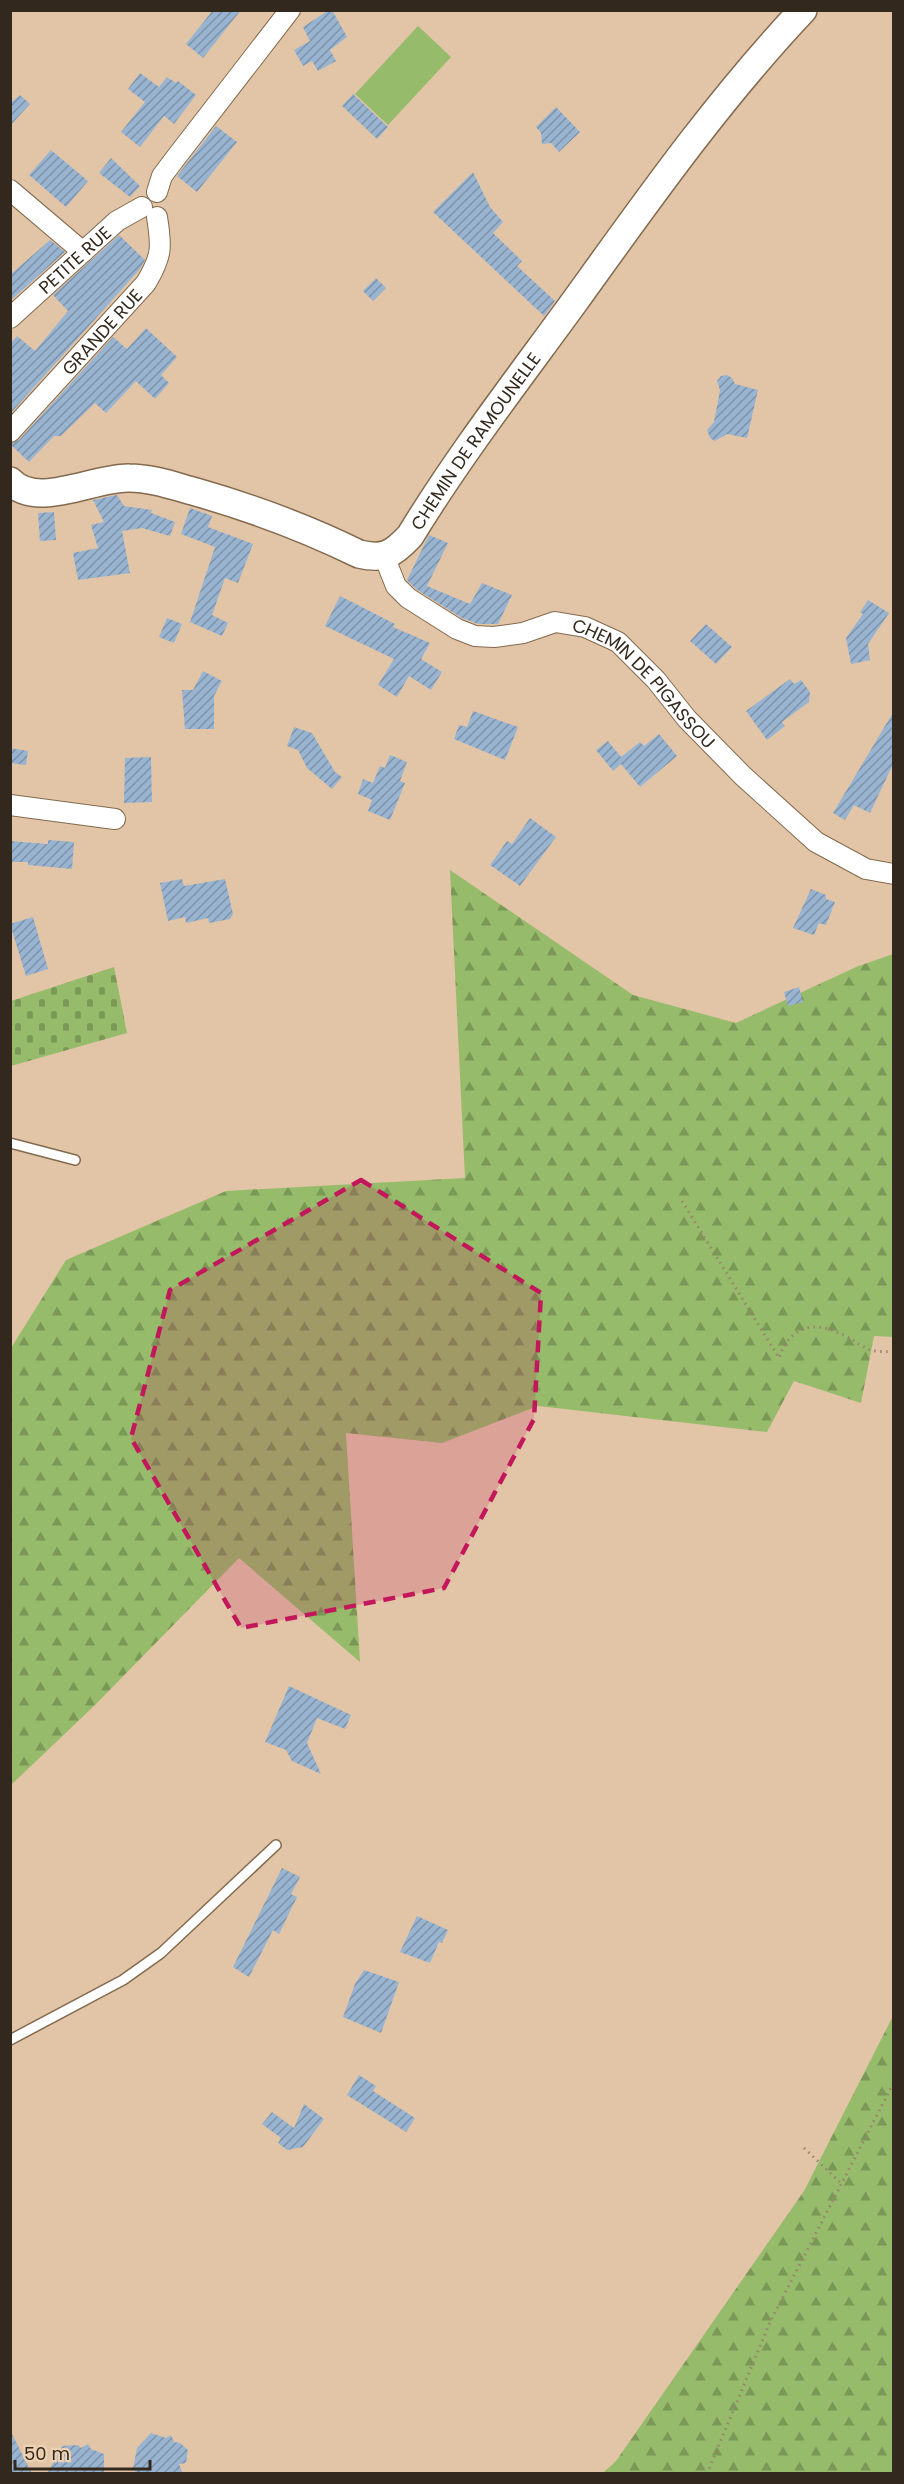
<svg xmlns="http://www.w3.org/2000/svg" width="904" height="2484" font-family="Poppins,sans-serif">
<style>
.green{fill:#96bb6a}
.forest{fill:url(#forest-firs)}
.cemetery{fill:url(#cemetery-stones)}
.building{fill:url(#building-hatch)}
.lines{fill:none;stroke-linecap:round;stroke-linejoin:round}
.lane-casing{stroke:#836a4e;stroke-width:12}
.street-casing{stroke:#836a4e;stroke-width:22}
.secondary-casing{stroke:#836a4e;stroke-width:30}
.path{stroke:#99846d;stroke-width:3;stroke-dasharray:1.5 4.5;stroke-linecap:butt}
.lane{stroke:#fff;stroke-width:9}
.street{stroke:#fff;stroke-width:20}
.secondary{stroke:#fff;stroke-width:27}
.marked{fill:#c2185b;fill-opacity:0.2;stroke:#c2185b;stroke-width:4.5;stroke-dasharray:12 8;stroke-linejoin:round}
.labels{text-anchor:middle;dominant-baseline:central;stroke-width:4.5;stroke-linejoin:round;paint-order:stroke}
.street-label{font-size:18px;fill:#33281d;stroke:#efd2b4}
</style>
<defs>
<pattern id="forest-firs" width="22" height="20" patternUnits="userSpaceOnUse" patternTransform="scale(1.5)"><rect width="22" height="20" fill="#96bb6a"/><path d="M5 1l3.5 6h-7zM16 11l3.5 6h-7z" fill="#7b9857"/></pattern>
<pattern id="cemetery-stones" width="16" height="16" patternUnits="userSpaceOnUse" patternTransform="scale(1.5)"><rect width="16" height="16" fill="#96bb6a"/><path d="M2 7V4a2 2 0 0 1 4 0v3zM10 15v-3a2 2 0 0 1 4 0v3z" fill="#7b9857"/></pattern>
<pattern id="building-hatch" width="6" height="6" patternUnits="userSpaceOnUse" patternTransform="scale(1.5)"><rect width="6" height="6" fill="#98b4d0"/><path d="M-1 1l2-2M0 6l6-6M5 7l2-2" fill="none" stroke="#7d92a8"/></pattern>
</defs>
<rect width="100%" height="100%" fill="#e2c5a7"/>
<path class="green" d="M418,26L451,57L388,125L355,94Z"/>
<path class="forest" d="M450,870L633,995L736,1023L856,967L893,954V1337L874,1336L861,1403L794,1381L767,1432L538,1406L442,1443L346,1433L360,1662L239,1558L94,1706L11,1785V1348L66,1260L226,1191L465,1178Z
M893,2016V2473H603L616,2461L804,2191Z"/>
<path class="cemetery" d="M114,967L127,1033L11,1066V1001Z"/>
<path class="building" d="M213,10H241L203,58L186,44Z
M329,10H332L347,37L330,50L336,61L318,71L312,61L303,66L294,50L310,41L303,27Z
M140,73L159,87L167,77L176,83L178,81L196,95L174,124L164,116L140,147L121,132L145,102L128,89Z
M353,94L388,127L377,139L342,106Z
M20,95L30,104L10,126V103Z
M556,107L580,132L559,152L551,143L542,144L541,133L536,127Z
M216,126L237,142L197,192L177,176Z
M51,150L88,181L66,207L29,175Z
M111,158L140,186L130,197L99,173Z
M473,172L490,207L503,222L493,233L522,261L517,266L555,301L544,316L433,212Z
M119,235L145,260L140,269L10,414V344L17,336L35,351L68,311L53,295Z
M50,240L65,252L10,301V275Z
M376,278L386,288L373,301L363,291Z
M146,328L177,357L161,375L169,383L155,399L136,381L106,413L95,403L61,436H54L29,462L10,444L19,440L113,337L127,349Z
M727,375L732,378L735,384L758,390L747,438L727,434L715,441L710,438L707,430L714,422L720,390L717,381L721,376Z
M117,495L124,506L152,510L151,513L175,522L170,536L142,528L122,531L130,573L78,580L73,553L98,548L91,525L104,522L93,500Z
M190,508L212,516L208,527L253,544L238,583L225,578L212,615L228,623L222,636L190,622L215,547L181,534Z
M54,512L56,540L40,541L38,513Z
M429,535L448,543L427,586L470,604L482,583L512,595L498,624H478L462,618L416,589L407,580Z
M340,596L395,624L393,627L430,643L421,659L442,672L431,690L409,676L397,697L378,685L394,659L325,626Z
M868,600L889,613L868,644L870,660L851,664L846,638L863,614L860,612Z
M167,618L182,624L174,643L159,637Z
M706,624L732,647L716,664L690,641Z
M203,671L222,681L214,696V729H185L182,690H193Z
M790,679L794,684L801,680L810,692L809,702L782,722L785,726L767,740L746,711Z
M473,711L518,727L505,760L454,739L459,725L467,727Z
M894,711V762L870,813L854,805L845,820L833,813Z
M294,727L312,733L335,772L342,777L332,789L307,768L298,750L287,746Z
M659,734L677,756L640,787L621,764L613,771L596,750L608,741L621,757L640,742L644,746Z
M10,748L28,751L26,765L10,763Z
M390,755L407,762L400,781L405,783L390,820L368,811L372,800L358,794L363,779L373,783L380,766L385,768Z
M151,757L152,802L124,803L125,758Z
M530,818L556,837L520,886L490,865L507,841L512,844Z
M48,840L74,842L72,869L28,865V862H10V841L48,844Z
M182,879L184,886L225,879L233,914L230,919L209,923L208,918L186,923L185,917L168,921L160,883Z
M811,889L826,895V899L835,902L826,925L819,923L814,935L793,928Z
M33,917L48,969L26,976L10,924Z
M799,987L803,1002L788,1006L784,992Z
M289,1686L351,1715L345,1729L317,1718L307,1743L321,1774L292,1761L286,1750L265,1742Z
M282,1868L300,1877L291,1894L297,1897L279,1934L273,1930L249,1977L233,1967Z
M417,1916L448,1930L442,1943L439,1942L430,1963L400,1952Z
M364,1970L399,1982L381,2033L343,2017L355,1984Z
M359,2075L376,2086L373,2091L415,2118L406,2132L347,2095Z
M304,2104L324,2119L303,2147L287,2150L278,2143L281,2138L262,2124L272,2112L294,2128Z
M10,2430L32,2474H10Z
M151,2433L166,2438L171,2435L174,2442L180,2443L188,2450L186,2463L179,2464L183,2474H138L133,2469L137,2448Z
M88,2444L91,2449L104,2454V2474H47L62,2446L78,2445L81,2448Z"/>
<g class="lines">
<defs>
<path id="lane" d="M10,1143L75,1160
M10,2040L123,1980L161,1953L276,1845"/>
<g id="street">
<path d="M10,190L83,252"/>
<path d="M157,192L162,176L174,160L290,10"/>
<path id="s1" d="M10,318L117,221L142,207"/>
<path id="s2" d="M10,432L146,283C162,256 162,248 157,217"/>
<path id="s3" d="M384,556L396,586L408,598L457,629L475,636L494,637L523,633L555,622L585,627L618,642L656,680L687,719L743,776L816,842L866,869L894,874"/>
<path d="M10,805L115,819"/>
</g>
<g id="secondary">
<path id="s4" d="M10,481C37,510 94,477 129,478C152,478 174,486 196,492C252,508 306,528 359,554C384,560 393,554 410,536C460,454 519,378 575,301C647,201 718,100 803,10"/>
</g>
</defs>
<use href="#lane" class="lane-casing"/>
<use href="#street" class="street-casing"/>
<use href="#secondary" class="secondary-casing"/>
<path class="path" d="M682,1201L779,1358C788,1330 810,1320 837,1332C849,1337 859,1345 870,1350C878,1352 886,1352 894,1351
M804,2148L841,2183
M707,2474L770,2322L894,2082"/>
<use href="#lane" class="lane"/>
<use href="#street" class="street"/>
<use href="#secondary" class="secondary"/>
</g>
<path class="marked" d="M361,1180L541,1293L534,1419L444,1588L241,1628L131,1438L170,1290Z"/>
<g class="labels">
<g class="street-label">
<text stroke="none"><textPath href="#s1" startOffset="87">PETITE RUE</textPath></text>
<text stroke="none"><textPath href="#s2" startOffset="136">GRANDE RUE</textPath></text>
<text stroke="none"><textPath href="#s4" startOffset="540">CHEMIN DE RAMOUNELLE</textPath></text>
<text stroke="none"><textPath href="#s3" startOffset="321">CHEMIN DE PIGASSOU</textPath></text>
</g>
</g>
<rect width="904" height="2484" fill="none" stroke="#33281d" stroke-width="24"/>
<path d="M15 2460v9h135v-9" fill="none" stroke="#33281d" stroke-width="3"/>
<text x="24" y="2460" font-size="18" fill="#33281d" stroke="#efd2b4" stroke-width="4.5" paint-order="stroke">50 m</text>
</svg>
